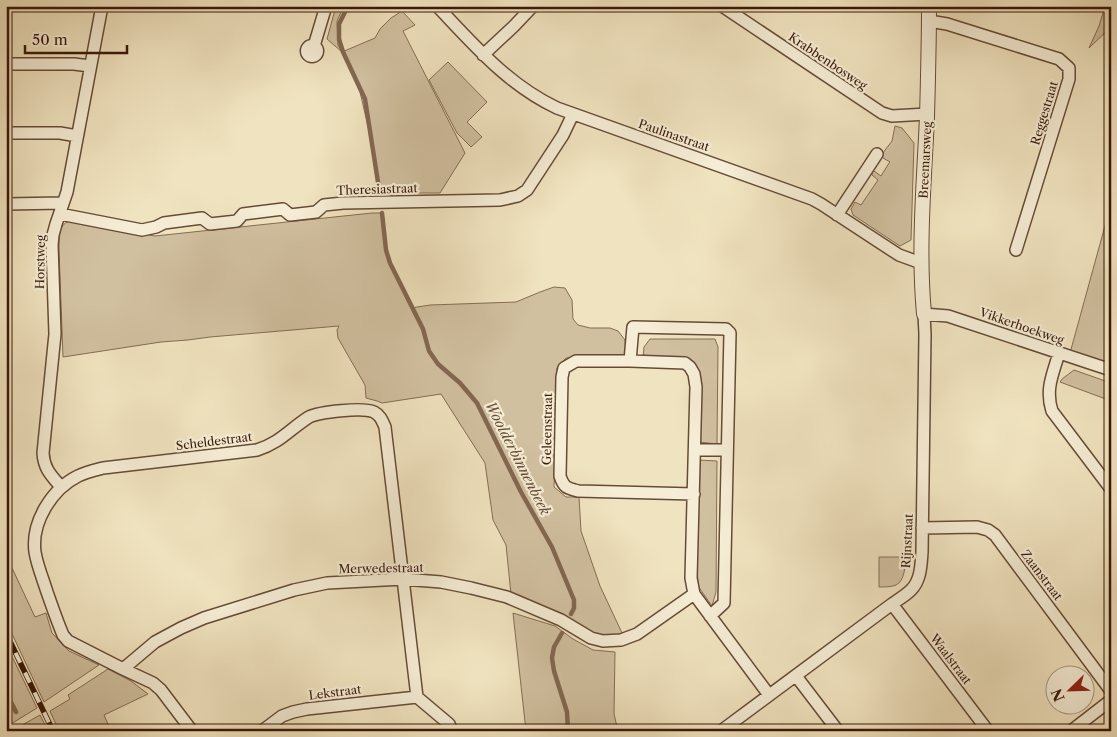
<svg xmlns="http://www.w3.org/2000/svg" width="1117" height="737" font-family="'Libre Caslon Text',serif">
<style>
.green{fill:#d1c0a0;stroke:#856c54}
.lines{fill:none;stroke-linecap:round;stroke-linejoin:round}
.stream{stroke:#826851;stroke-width:4.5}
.minor-casing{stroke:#674b36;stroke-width:14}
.tertiary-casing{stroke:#674b36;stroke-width:16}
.minor{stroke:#f5edd5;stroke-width:11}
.tertiary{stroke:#f5edd5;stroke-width:14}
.rail-casing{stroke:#391808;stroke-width:5.5}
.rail{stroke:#f5edd5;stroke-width:4;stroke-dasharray:11;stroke-linecap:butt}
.labels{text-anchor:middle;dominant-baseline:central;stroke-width:4.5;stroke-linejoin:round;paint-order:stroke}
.street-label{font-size:12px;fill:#391808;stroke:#f5edd5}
.water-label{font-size:14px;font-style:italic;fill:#694e38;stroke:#f5edd5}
</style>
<rect width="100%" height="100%" fill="#f0e3bf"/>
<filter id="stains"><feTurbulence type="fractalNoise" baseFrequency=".004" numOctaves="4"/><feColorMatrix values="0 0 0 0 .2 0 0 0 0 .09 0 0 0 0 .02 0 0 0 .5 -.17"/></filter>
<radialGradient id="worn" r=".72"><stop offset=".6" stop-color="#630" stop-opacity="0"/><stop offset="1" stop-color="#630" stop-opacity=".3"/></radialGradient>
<path class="green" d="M336,6H344L337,21L338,45L342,52L375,38L380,29L391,18L402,11L415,25L403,31L465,153L440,193H380L370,135L360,92L342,52L327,39Z
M1105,6H1111V27L1089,48L1099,26Z
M448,62L487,102L467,122L482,137L471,147L457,133L429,80Z
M895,126L902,128L914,143L911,240L900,246L853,215L851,209L855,202L861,205L878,180L872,175V172L874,171L881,176L889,163L890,162L883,158L882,154L892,141Z
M1111,204V366L1070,353Z
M372,213H381L386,253L411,308L430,305L516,302L540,292L554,287L565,288L572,300L573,319L578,325L590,328H610L618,331L625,340L626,358H566L557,368L554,487L566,497H579L581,531L600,586L622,633L613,636L592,634L561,613L531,602L511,594L506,545L493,520L485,463L441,394L382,403L377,401L366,398L365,385L338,338L337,330L339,326L210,337L188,340L161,342L63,357L59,249C59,238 58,223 71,221L155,236Z
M650,339H715L718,347L717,444L699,442L696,367L643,358L644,347Z
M1074,370L1111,383V401L1060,382L1062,379Z
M699,460L717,461L716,592L712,606L698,586L697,561Z
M6,555L35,617L46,613L52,633L69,651L99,665L44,702L6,621Z
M879,557H906C905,565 905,581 896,585C892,587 884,587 879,587Z
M513,613L555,626L573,639L593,650L615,652L614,714L618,731H526Z
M6,644L37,708L6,727Z
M108,669L131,681L148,694L104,715L111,731H59L50,711L70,699L68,695Z
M40,715L48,731H18L24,724Z"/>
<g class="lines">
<path class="stream" d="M348,6L339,24V39L343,52L365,99L380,195
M382,213L386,250L390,263L423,329L429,351L438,364L460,383L477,403L521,492L552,547L574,600V608L571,614
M562,633L554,647L552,658L554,671L567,712L568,731
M6,692L16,712"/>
<defs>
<path id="minor" d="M437,6C474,45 508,85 557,108L812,199L821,204L899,255L921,263
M722,6L882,113L892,116L927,114
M929,21L947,24L1059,59L1069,68V79L1016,250
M306.5 51a5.5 5.5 0 1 1 11 0a5.5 5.5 0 1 1-11 0Z
M314,46L326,6
M483,55L514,26L533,6
M6,64H74L90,66
M6,133H60L77,136
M6,204L63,203
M60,214L142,230L156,227L164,223L202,218L210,224L237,221L243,214L283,209L290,215L316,212L324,205L343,203L500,200L518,196L527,190L563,135L573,114
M837,215L877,154
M1059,353C1053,374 1045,389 1052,411L1111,489
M630,361L633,327L726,329L730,333L724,603L710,616
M695,450H727
M61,487C51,475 44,469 43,453L55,334L52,245L53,235L56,224L67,192L102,6
M694,494L578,491C567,488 564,488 560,476L562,377L564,368L576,361H630L685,363L690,367L694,374L696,387L691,578L694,594L769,695
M922,528L977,527L988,530L995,535L1111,691
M892,604L988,731
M123,669L155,642L181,628L204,618L294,590L327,583L403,579L441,582L471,588L507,597L561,620L591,638L603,641L621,640L637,634L694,594
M796,676L838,731
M192,731L161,690L153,683L123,669L68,641L63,635C57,621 52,606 47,592C43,579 37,565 35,552C31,522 52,489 78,476C86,472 95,470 103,468L257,450C280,443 290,429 309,417C319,412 363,407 374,412C380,415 382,420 385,427L417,697L449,724L452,731
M262,731L282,716L293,712L307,709L417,697
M721,731L892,604C898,600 906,595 911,590C921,580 921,565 922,552L925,334L924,314L948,316L1111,370
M1071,731L1111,700"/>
<path id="tertiary" d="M924,314C918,248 924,183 927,117C928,80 929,43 929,6"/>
</defs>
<use href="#minor" class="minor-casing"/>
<use href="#tertiary" class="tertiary-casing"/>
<use href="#minor" class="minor"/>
<use href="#tertiary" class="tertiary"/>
<defs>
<path id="rail" d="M6,633L53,731"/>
</defs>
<use href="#rail" class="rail-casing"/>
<use href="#rail" class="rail"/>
</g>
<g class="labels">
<g class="street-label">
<text transform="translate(828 61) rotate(34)">Krabbenbosweg</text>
<text transform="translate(1044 113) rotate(-73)">Reggestraat</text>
<text transform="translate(674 135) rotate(19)">Paulinastraat</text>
<text transform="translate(925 160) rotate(-87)">Breemarsweg</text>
<text transform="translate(377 189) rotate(-2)">Theresiastraat</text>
<text transform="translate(40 262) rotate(-89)">Horstweg</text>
<text transform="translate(1022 326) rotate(19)">Vikkerhoekweg</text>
<text transform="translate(547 429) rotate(-89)">Geleenstraat</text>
<text transform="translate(214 441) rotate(-7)">Scheldestraat</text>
<text transform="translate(907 541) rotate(-87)">Rijnstraat</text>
<text transform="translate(381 568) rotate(-1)">Merwedestraat</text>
<text transform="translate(1042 575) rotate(53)">Zaanstraat</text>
<text transform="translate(951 659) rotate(53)">Waalstraat</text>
<text transform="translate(335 692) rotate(-7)">Lekstraat</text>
</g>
<g class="water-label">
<text transform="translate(518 458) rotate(63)">Woolderbinnenbeek</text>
</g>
</g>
<rect width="1117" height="737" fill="none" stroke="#f0e3bf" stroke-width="25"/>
<rect x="8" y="8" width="1102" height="722" fill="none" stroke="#391808" stroke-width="2.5"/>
<rect x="12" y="12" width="1092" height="712" fill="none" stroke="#391808"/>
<g transform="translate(1070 690) rotate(247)"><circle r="24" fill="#f5edd5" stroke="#aa9883"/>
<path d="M0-4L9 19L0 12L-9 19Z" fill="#8f2418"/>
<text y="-8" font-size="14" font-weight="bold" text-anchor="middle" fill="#391808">N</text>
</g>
<path d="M25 45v8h102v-8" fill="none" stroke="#391808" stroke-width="2.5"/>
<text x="32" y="45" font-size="15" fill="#391808" stroke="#f5edd5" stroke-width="4" paint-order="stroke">50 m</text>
<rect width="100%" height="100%" filter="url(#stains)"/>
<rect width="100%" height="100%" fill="url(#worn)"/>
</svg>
